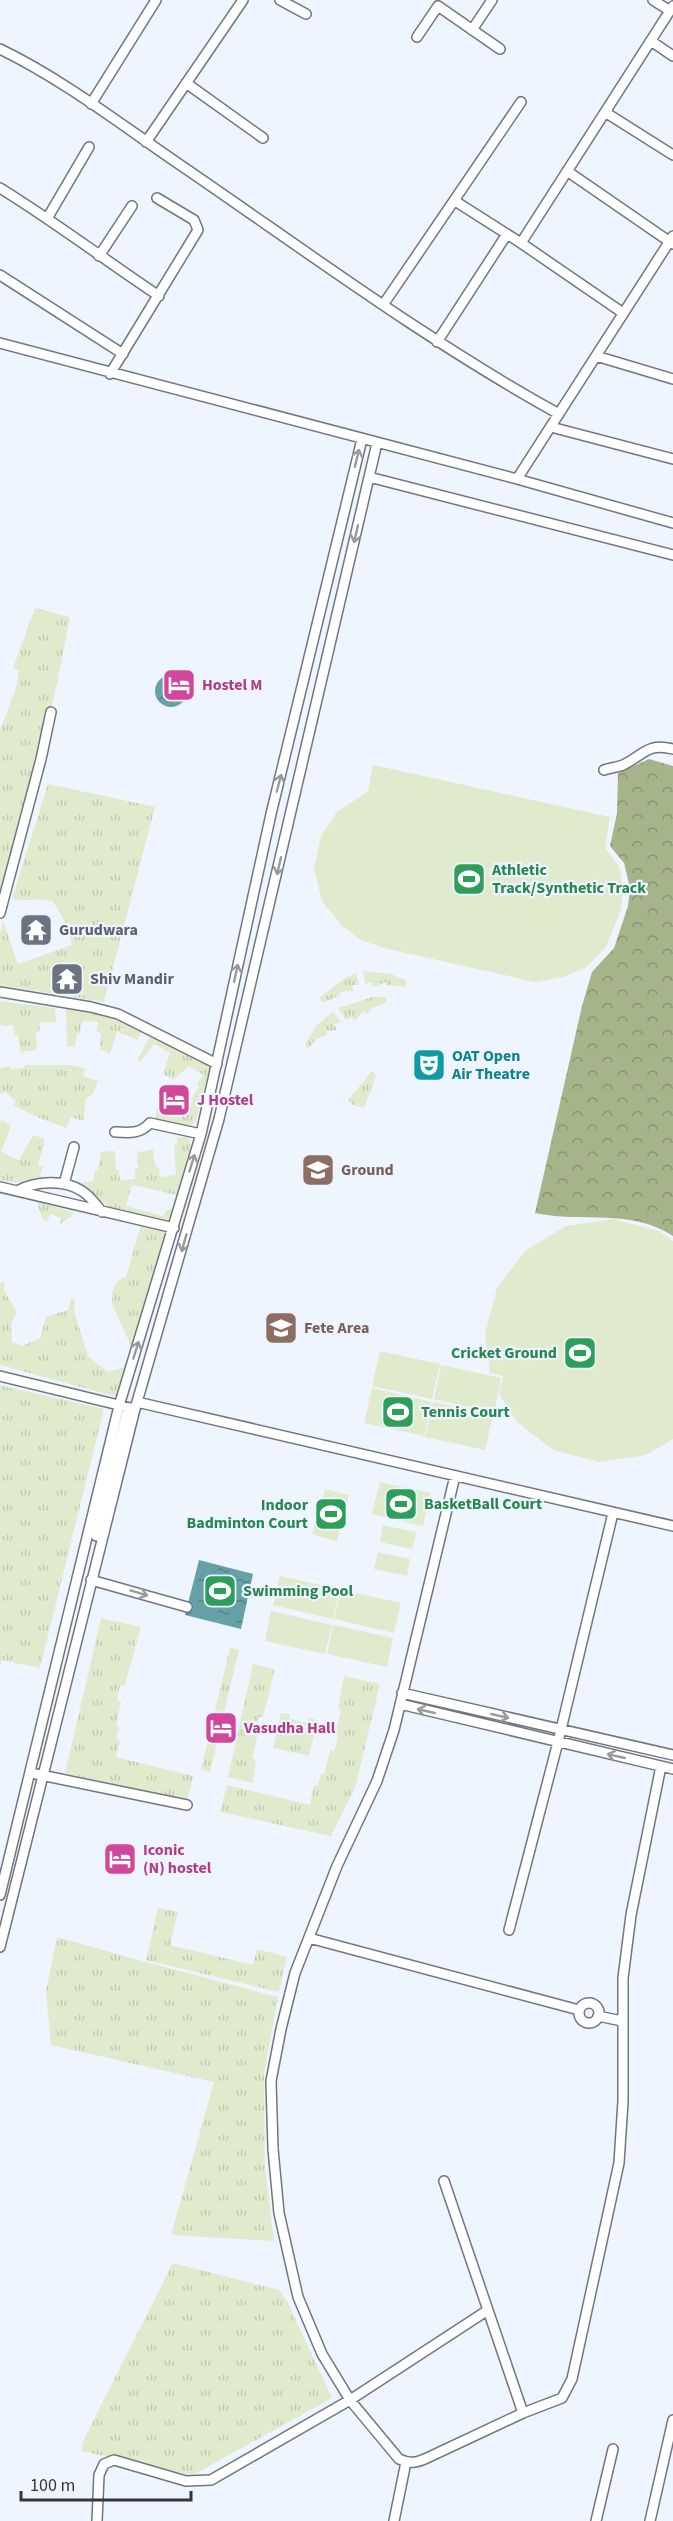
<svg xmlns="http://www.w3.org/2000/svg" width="673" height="2521" font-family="'Source Sans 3',sans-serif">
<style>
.grass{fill:url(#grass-tufts)}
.forest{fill:url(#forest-crowns)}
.pitch{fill:#e0ebce}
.water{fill:url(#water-ripples)}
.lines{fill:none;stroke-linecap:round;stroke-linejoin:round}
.street-casing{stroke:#71767f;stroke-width:12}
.street{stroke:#fff;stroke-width:9}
.oneway{stroke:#999a9c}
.labels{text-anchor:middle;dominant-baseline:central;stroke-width:4.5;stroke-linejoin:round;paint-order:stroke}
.hotel-label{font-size:16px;font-weight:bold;fill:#b23c85;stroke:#eef5ff;text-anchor:start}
.leisure-label{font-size:16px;font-weight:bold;fill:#27864d;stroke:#eef5ff;text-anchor:start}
.worship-label{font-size:16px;font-weight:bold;fill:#5b616d;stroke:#eef5ff;text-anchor:start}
.culture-label{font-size:16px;font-weight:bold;fill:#0d838f;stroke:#eef5ff;text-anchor:start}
.education-label{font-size:16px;font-weight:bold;fill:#785e54;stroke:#eef5ff;text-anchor:start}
</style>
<defs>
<pattern id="grass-tufts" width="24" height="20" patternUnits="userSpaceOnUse" patternTransform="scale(1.5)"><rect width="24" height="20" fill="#e0ebce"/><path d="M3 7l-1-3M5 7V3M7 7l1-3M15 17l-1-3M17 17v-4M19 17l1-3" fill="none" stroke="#c1cab2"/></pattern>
<pattern id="forest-crowns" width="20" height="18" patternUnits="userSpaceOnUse" patternTransform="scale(1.5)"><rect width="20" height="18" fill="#a6b589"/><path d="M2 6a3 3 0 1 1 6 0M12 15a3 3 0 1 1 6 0" fill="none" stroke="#889471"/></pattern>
<pattern id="water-ripples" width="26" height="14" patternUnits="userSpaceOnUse" patternTransform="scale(1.5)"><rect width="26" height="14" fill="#65a1a6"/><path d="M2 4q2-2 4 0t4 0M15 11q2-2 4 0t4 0" fill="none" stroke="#548488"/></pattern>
</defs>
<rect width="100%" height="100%" fill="#eef5ff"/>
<path class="grass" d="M35,608L70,617L51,712L0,895V730L16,688L19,671L13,668Z
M48,784L155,807L104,1002L0,985V935L3,921L18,964L72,945L65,922L53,901C38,898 27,901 12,899Z
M363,971L391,974L407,981L405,987L387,985L386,982L373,987L372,982L365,984Z
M356,973L359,985H352L354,991L340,992V995L323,1003L319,998L345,978Z
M373,997H386L387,1002L372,1008L367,1014L363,1011L355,1021L351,1017L346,1020L338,1008Z
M0,1001L55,1008L56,1022H39L40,1032L36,1033L37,1050L20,1052L18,1035H15L13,1025L0,1026Z
M74,1005L102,1010L142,1030L137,1041L134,1038L117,1032L110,1054L100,1049L101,1034L96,1031L98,1022L84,1021L81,1024L80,1033H77L75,1047L67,1046L66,1008Z
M333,1012L341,1022L334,1024L337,1030L326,1031L327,1035L316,1039L308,1049L305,1045L317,1025Z
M151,1035L210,1066L196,1122L190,1126L156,1119V1108L173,1117H181L192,1101L191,1099L199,1087L197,1085L203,1075L189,1066L173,1080L163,1074L170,1053L154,1044L140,1062L137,1060Z
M25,1065H70L85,1068L83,1076L98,1081L93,1094L86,1099L83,1121L71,1117L66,1128L40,1118L13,1105L16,1101L5,1092L0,1095V1068L10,1066L11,1069L24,1068Z
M372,1071L376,1075L364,1108L353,1105L348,1100Z
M2,1120L11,1126L1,1152L19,1160L33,1135L45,1139L38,1165L43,1167L39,1177L16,1183L0,1180V1123Z
M177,1137L189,1138L191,1145L177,1195L132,1185L126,1206L163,1216L166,1211L172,1208L174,1210L170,1219L166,1221L110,1207L77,1184L93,1181L95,1170H98L101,1152L115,1151L116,1170H119L120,1180L135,1179V1169H138L137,1152L153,1150L156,1167H159L160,1177L176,1175L174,1145H177Z
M37,1202L73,1212L72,1216L60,1224L61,1218L51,1214L47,1221L42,1218Z
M141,1225L167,1232L132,1348L112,1304C112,1292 113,1280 126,1277Z
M5,1282L4,1291L17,1312L11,1324L12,1342L22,1346L40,1338L46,1317L68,1310L71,1298L75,1300L74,1311L88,1356L108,1372L125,1367L117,1397L0,1365V1283Z
M0,1385L104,1409L40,1668L2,1660L0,1668Z
M101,1618L141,1627L125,1685H120L117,1700L121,1702L116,1725L119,1727L116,1739L120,1740L116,1757L193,1776L187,1802L65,1773Z
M230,1648L239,1650L210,1772L201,1770Z
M253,1664L275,1669L263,1717H259L255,1732L258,1733L252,1758L256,1760L253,1783L228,1777Z
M344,1676L380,1684L355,1788L331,1836L220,1812L227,1785L310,1805L314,1785L318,1786L321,1774H324L330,1750L335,1751L338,1736L335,1735L341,1709L338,1708Z
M281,1713L290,1714L289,1719L307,1723L309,1718L317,1720L309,1756L273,1748Z
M158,1908L178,1912L170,1945L253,1965L257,1949L287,1957L279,1992L146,1960Z
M57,1937L142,1961L278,1997L264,2074L265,2166L274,2241L171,2235L214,2082L51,2045L46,1991Z
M173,2263L279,2290L287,2301L332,2398L193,2475L81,2451L84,2439Z"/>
<path class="forest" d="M649,759L673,766V1236C631,1208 581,1223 535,1213L582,1006L592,972L614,948L628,906L630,888L624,863L610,846L617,813L618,773Z"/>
<path class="pitch" d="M373,765L610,817L605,847L620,868L623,888L621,910L606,947L585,968L563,977L535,982L384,948L361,940L342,926L322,901L314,869L321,836L336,813L368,791Z
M613,1219L659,1231L673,1241V1439L646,1455L599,1462L553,1450L516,1421L499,1394L503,1376L490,1373L485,1334L497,1288L526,1250L566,1226Z
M380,1351L440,1364L432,1399L372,1386Z
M441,1365L501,1378L494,1413L434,1399Z
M372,1388L432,1402L424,1436L364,1423Z
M433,1402L493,1415L485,1450L425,1437Z
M380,1482L431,1493L423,1526L372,1514Z
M325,1489L349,1495L337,1542L312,1534Z
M383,1525L416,1532L412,1549L380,1542Z
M378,1552L410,1559L407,1576L374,1569Z
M280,1576L340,1589L333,1619L273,1605Z
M341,1590L401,1603L394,1633L334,1619Z
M271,1611L332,1625L325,1654L265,1641Z
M333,1625L393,1638L387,1667L327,1654Z"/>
<path class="water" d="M155 691a16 16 0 1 1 32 0a16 16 0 1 1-32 0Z
M199,1560L253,1574L241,1629L185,1615Z"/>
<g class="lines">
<defs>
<path id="street" d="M280,0L306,14
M653,0L670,11
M673,6L607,109L608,114L673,155
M472,30L492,0
M417,37L438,6L500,49
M651,41L673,56
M0,49C62,79 119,123 176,162C302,248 425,340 559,414
M186,83L263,138
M91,104L156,0
M146,142L243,0
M567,171L673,244
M0,188C55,222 105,260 159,296
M455,201L521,243L623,313
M48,217L89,147
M521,243L607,109
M99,256L132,206
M0,275L123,354
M383,305L521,102
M437,342L507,234
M0,343L517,479L673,523
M596,356L673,379
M110,374L198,230L194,220L157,198
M551,427L673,459
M369,477L673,555
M517,479L673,236
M604,770C610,768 618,767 623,765C645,754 647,743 673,749
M0,913L41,759L51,712
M0,992L91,1007L118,1014L217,1064
M115,1132C130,1133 140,1134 150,1123L201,1134
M64,1184L74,1147
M0,1187L174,1228
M17,1191C35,1181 64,1179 82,1191C90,1196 96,1204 102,1212
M0,1376L135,1409L137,1402L673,1526
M137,1402L219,1119L377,443
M455,1476L394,1730L377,1781L337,1866L295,1973L281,2029L271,2081L273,2149L279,2213L298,2297L322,2354L350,2400L399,2459C410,2464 416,2463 427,2458L523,2413L562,2398L572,2379L619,2163L623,2101V1978L631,1915L661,1766
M96,1536L128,1408
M91,1580L187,1607
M402,1693L673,1755
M400,1704L673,1769
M36,1774L187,1805
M0,1895L119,1406L201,1134L271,814L362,439
M509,1930L558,1742L613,1513
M309,1938L579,2010
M0,1947L135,1409
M579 2013a10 10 0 1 1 20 0a10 10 0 1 1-20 0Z
M598,2016L622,2021
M444,2181L523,2413
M97,2521L99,2475L104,2464L114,2460L186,2481L211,2480L350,2400L488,2310
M394,2521L406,2462
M596,2521L613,2449
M650,2521L673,2420"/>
</defs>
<use href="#street" class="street-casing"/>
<use href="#street" class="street"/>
</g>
<defs><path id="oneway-shaft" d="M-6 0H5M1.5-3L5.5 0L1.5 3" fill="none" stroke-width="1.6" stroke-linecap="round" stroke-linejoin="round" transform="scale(1.5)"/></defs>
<g class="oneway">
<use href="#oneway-shaft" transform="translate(357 458) rotate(-76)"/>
<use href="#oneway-shaft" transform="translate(356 534) rotate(103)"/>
<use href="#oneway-shaft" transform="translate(279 783) rotate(-75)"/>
<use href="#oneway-shaft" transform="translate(279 866) rotate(103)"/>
<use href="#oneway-shaft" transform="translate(236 973) rotate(-78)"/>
<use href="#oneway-shaft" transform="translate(192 1163) rotate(-73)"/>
<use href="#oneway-shaft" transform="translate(184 1243) rotate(106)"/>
<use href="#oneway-shaft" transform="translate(136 1350) rotate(-73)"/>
<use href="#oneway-shaft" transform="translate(139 1593) rotate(17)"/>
<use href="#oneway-shaft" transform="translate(426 1711) rotate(-167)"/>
<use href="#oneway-shaft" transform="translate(500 1716) rotate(13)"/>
<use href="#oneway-shaft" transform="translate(616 1756) rotate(-167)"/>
</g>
<defs>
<symbol id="hotel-square" viewBox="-11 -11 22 22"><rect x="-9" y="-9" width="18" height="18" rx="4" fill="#d1479c" stroke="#eef5ff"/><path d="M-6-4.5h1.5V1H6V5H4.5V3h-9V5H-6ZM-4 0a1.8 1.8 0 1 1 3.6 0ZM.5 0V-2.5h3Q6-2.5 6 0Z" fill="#fff"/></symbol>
<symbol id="stadium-square" viewBox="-11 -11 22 22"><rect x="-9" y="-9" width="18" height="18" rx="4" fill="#2e9e5b" stroke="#eef5ff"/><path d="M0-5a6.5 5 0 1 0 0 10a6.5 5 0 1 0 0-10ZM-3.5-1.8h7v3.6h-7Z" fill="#fff"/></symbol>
<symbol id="temple-square" viewBox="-11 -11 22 22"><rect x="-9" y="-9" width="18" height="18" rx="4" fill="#6b7280" stroke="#eef5ff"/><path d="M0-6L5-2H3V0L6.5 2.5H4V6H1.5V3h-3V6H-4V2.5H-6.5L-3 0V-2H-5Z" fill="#fff"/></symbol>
<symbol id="theatre-square" viewBox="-11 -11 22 22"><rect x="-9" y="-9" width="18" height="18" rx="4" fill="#0f9aa8" stroke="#eef5ff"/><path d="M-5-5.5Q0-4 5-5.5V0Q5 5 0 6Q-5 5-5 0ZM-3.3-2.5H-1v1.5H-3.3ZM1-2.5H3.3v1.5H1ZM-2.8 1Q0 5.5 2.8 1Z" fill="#fff"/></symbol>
<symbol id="university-square" viewBox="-11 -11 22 22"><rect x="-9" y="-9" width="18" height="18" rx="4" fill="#8d6e63" stroke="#eef5ff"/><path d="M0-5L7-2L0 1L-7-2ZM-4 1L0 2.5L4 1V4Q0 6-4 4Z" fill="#fff"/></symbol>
</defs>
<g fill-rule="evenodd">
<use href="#hotel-square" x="160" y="666" width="38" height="38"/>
<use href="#stadium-square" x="450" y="860" width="38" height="38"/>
<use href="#temple-square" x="17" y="911" width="38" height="38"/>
<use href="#temple-square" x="48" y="960" width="38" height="38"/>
<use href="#theatre-square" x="410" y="1046" width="38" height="38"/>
<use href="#hotel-square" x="155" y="1081" width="38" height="38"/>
<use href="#university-square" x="299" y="1151" width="38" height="38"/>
<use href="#university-square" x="262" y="1309" width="38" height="38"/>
<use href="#stadium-square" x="561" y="1334" width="38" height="38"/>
<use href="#stadium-square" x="379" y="1393" width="38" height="38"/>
<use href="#stadium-square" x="382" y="1485" width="38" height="38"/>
<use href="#stadium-square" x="312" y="1495" width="38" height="38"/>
<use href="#stadium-square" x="201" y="1572" width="38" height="38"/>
<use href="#hotel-square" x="202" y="1709" width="38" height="38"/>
<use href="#hotel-square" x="101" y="1840" width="38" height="38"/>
</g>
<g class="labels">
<g class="hotel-label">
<text x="202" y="685">Hostel M</text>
<text x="197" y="1100">J Hostel</text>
<text x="244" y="1728">Vasudha Hall</text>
<text x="143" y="1850">Iconic<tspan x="143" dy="18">(N) hostel</tspan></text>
</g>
<g class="leisure-label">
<text x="492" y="870">Athletic<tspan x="492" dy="18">Track/Synthetic Track</tspan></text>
<text x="557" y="1353" text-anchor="end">Cricket Ground</text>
<text x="421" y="1412">Tennis Court</text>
<text x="424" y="1504">BasketBall Court</text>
<text x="308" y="1505" text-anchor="end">Indoor<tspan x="308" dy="18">Badminton Court</tspan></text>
<text x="243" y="1591">Swimming Pool</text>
</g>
<g class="worship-label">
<text x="59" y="930">Gurudwara</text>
<text x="90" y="979">Shiv Mandir</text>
</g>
<g class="culture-label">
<text x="452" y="1056">OAT Open<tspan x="452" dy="18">Air Theatre</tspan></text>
</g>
<g class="education-label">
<text x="341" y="1170">Ground</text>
<text x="304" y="1328">Fete Area</text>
</g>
</g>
<path d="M21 2491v9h170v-9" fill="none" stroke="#33363a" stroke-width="3"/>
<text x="30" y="2491" font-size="18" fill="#33363a" stroke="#eef5ff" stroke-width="4.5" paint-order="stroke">100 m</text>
</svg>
